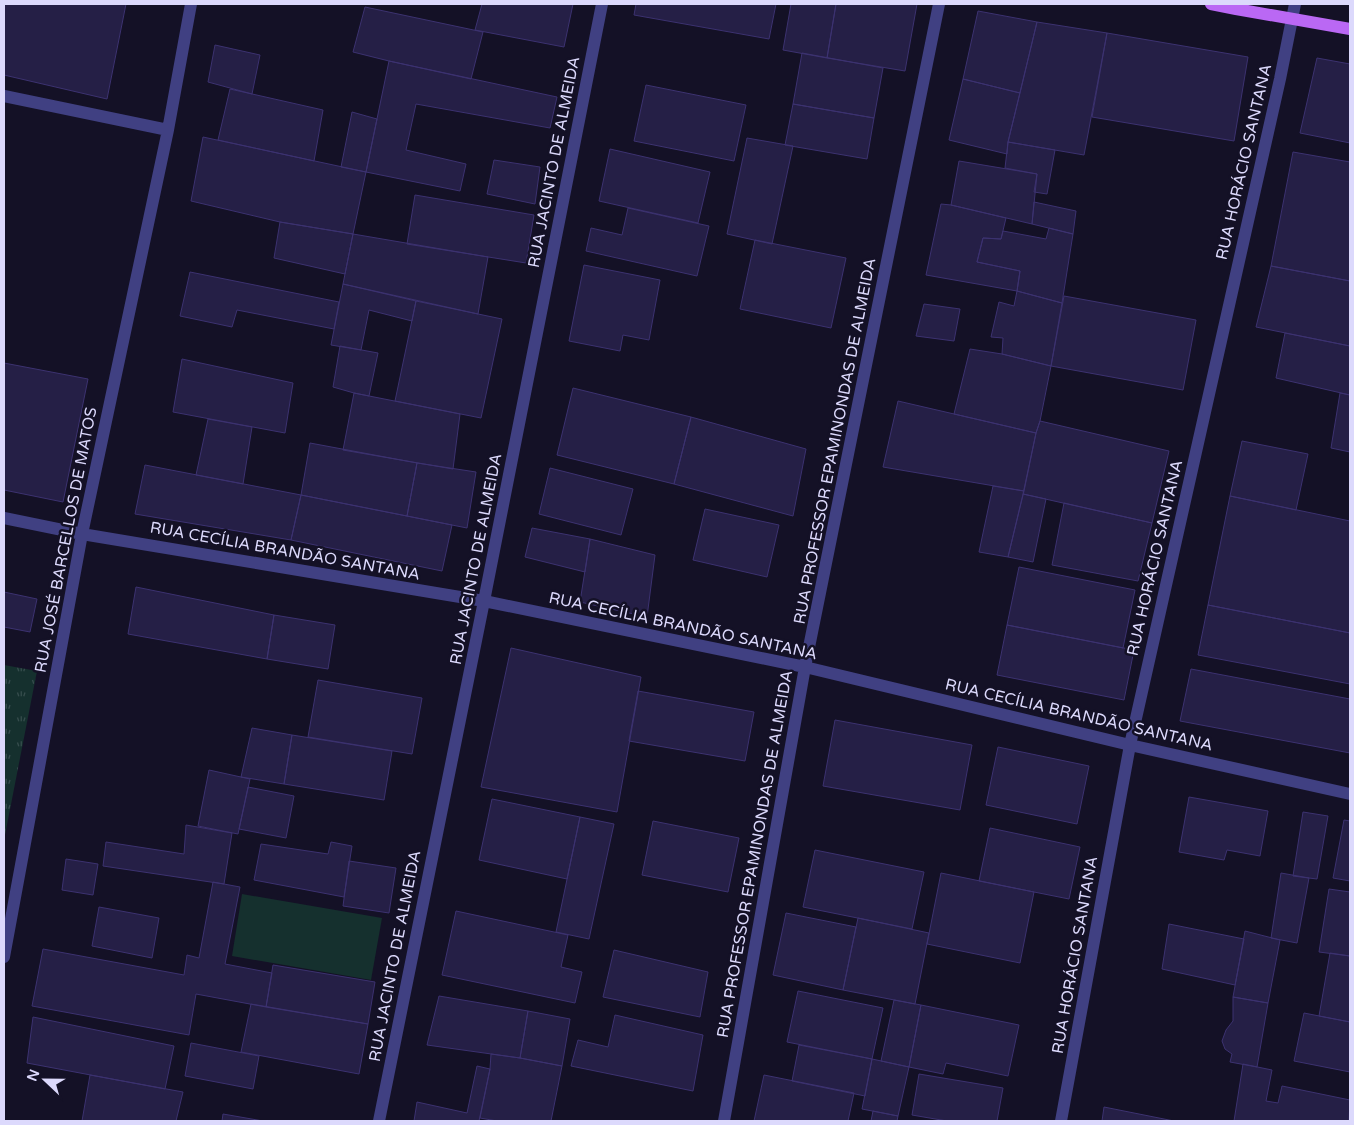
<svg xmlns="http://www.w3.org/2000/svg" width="1354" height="1125" font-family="'Varela Round',sans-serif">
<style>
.park{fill:url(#park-tufts)}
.pitch{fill:#15302e}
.building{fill:#251f46;stroke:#3c3270}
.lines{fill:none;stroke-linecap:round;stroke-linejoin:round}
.minor{stroke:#404082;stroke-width:12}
.major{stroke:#ba68f4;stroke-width:12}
.labels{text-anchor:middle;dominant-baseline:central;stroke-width:5;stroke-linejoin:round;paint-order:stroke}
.street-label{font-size:16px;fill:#dcd9fc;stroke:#141126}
</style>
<defs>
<pattern id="park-tufts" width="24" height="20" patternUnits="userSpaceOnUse" patternTransform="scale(1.25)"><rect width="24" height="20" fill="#15302e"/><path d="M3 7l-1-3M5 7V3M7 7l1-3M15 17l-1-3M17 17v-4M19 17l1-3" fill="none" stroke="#364d4d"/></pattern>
</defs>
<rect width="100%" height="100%" fill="#141126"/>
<path class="park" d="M4,665L37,671L4,840Z"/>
<path class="pitch" d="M242,894L382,918L371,980L232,956Z"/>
<path class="building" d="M4,4H126L107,99L4,75Z
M482,4H573L564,47L475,30Z
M636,4H776L769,39L634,15Z
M791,4H836L827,58L783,50Z
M836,4H917L905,71L827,58Z
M365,7L483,32L471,79L389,61L353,52Z
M978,11L1037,22L1020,93L963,79Z
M1037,22L1107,33L1084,155L1008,142Z
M1107,33L1248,57L1234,141L1092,117Z
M215,45L260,55L252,94L208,82Z
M802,53L883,68L874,118L793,104Z
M1317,58L1350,64V143L1300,133Z
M389,61L557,97L550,128L416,104L406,150L466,164L460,191L366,172Z
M963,79L1020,93L1008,142L1007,154L949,140Z
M646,85L746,105L734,161L634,141Z
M230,89L323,110L314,161L218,140Z
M793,104L874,118L867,159L785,145Z
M352,112L377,119L366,172L341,167Z
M203,137L366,172L353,234L280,222L191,201Z
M747,138L793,146L772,244L727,234Z
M1008,142L1055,150L1047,194L1034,192L1037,174L1005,168Z
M610,149L710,172L698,223L599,201Z
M1293,152L1350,162V281L1271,266Z
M494,160L540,167L535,204L487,194Z
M959,161L1037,174L1032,224L951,205Z
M415,195L534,215L526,263L407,244Z
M1034,202L1076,211L1073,234L1032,224Z
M941,204L951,205L1006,218L1001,239L983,238L977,262L1020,271L1017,291L926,275Z
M628,208L709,226L697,276L586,251L591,228L622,235Z
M280,222L353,234L345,274L274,258Z
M1049,228L1073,234L1062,303L1017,291L1020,271L977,262L983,238L1001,239L1003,231L1046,239Z
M353,234L488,257L478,314L343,284Z
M755,240L846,258L831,328L740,309Z
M584,265L660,280L649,340L623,335L620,351L569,341Z
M1271,266L1350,281V346L1256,327Z
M190,272L339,302L334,329L237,310L232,327L180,316Z
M343,284L416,301L412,321L369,310L361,350L331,345Z
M1017,291L1062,303L1051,366L1002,354L1003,338L991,337L999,302L1014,306Z
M1064,296L1196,320L1183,390L1051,366Z
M416,301L502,319L481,418L395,401Z
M924,304L960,309L954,341L916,336Z
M1285,333L1350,346V395L1276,378Z
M340,346L378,353L369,396L354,393L333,387Z
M970,349L1002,354L1051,366L1040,421L1036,433L954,414Z
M182,359L293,383L285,433L173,412Z
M4,363L88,379L63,502L4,490Z
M573,388L691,417L674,484L557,455Z
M354,393L460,414L453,469L343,450Z
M1340,393L1350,395V452L1331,448Z
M898,401L1036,433L1024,491L883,467Z
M691,417L806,449L793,516L674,484Z
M208,419L252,427L243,484L196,475Z
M1040,421L1169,451L1152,523L1023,494L1036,433Z
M1242,441L1308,454L1296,510L1230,496Z
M310,443L417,463L407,516L301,495Z
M417,463L476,472L467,528L407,516Z
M145,465L301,495L291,540L135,514Z
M550,468L633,489L621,535L539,514Z
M993,486L1024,491L1008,557L979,552Z
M1023,494L1046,499L1033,562L1008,557Z
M301,495L452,525L442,571L291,540Z
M1230,496L1350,521V633L1208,605Z
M1064,503L1152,523L1138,581L1052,565Z
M705,509L779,525L767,577L693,560Z
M532,528L590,539L585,572L525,557Z
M590,539L655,555L647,617L580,602Z
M1019,567L1135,590L1123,648L1007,625Z
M136,587L274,615L267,659L128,634Z
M4,592L37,599L30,632L4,627Z
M1208,605L1350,633V684L1198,655Z
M274,615L335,625L328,669L267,659Z
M1007,625L1134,650L1124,700L997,675Z
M511,648L641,677L617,812L481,787Z
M1191,669L1350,699V753L1180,721Z
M318,680L422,698L412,754L308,737Z
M638,691L754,712L745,761L629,741Z
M835,720L972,745L960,810L823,786Z
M252,728L292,735L284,784L241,777Z
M292,735L392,751L384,800L284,784Z
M998,747L1089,766L1077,824L986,805Z
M209,770L250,779L238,834L198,826Z
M248,787L294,796L286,838L239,829Z
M1189,797L1268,811L1260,856L1227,850L1224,860L1179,852Z
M492,799L580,817L567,879L479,860Z
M1303,812L1328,816L1317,879L1293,876Z
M580,817L614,824L589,939L556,932Z
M1344,820L1350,821V881L1333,878Z
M653,821L739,838L728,892L642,875Z
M186,825L232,833L224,884L103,866L106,842L184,854Z
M990,828L1080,847L1069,899L979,881Z
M331,842L352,846L344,897L254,880L261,844L328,854Z
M815,850L924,872L912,929L803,907Z
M66,859L98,864L93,895L62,890Z
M349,861L396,868L389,913L343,906Z
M941,873L1034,892L1020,963L927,944Z
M1281,873L1309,878L1297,943L1271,938Z
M213,882L240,887L225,964L272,973L266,1007L196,994L189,1035L32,1006L43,949L184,975L187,955L199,958Z
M1329,889L1350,892V956L1319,952Z
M99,907L159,918L152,958L92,946Z
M456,911L568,935L561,967L582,972L575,1003L442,975Z
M786,913L856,927L843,990L773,975Z
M858,918L929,933L915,1004L843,990Z
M1169,924L1244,939L1235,985L1162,969Z
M1245,931L1280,940L1268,1003L1233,997Z
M614,950L708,972L700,1017L603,997Z
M1330,953L1350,956V1022L1319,1016Z
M273,965L375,982L368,1024L266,1007Z
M798,991L883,1008L872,1059L787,1042Z
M439,996L528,1011L520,1058L427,1045Z
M1233,997L1268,1003L1257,1067L1230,1062L1232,1054L1225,1049L1222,1041L1226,1030L1233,1021Z
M894,1000L921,1005L909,1067L881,1061Z
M251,1004L368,1024L359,1074L241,1052Z
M921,1005L1019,1025L1008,1076L946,1063L943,1074L909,1067Z
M528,1011L570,1019L562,1066L520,1058Z
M1304,1013L1350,1022V1072L1294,1061Z
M615,1015L703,1035L693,1091L571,1066L578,1040L608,1047Z
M33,1017L174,1046L165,1089L27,1063Z
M191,1043L259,1056L253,1089L185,1076Z
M799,1045L872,1059L865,1096L792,1081Z
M491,1054L520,1058L562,1066L551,1121H497L480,1118L490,1069Z
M872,1059L909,1067L898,1116L862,1109Z
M1243,1064L1272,1070L1266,1101L1278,1103L1282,1086L1350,1100L1349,1121H1234Z
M477,1066L490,1069L479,1121H414L417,1102L467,1113Z
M919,1074L1003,1088L997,1121H947L912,1115Z
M90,1075L183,1092L176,1121H82Z
M764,1075L854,1093L848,1121H754Z
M1104,1107L1174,1121H1102Z
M873,1111L898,1116L897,1121H871Z
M223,1114L263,1121H222Z"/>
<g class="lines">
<path class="minor" d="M4,96L168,130
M4,518L82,534L484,601L805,667L1130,745L1350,794
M4,957L82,534L168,130L191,4
M379,1121L484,601L602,4
M724,1121L805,667L939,4
M1061,1121L1130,745L1280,79L1295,4"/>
<path class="major" d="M1211,4L1236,9L1350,29"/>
</g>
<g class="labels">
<g class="street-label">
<text transform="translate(554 162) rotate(-79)">RUA JACINTO DE ALMEIDA</text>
<text transform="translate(1244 162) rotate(-77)">RUA HORÁCIO SANTANA</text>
<text transform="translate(835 441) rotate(-79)">RUA PROFESSOR EPAMINONDAS DE ALMEIDA</text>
<text transform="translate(66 540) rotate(-79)">RUA JOSÉ BARCELLOS DE MATOS</text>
<text transform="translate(285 551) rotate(10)">RUA CECÍLIA BRANDÃO SANTANA</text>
<text transform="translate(1155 558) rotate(-77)">RUA HORÁCIO SANTANA</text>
<text transform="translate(476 559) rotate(-79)">RUA JACINTO DE ALMEIDA</text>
<text transform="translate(683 626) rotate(12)">RUA CECÍLIA BRANDÃO SANTANA</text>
<text transform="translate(1079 715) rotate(13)">RUA CECÍLIA BRANDÃO SANTANA</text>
<text transform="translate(755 854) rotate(-80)">RUA PROFESSOR EPAMINONDAS DE ALMEIDA</text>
<text transform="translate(1075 955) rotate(-80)">RUA HORÁCIO SANTANA</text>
<text transform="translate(395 956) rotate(-79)">RUA JACINTO DE ALMEIDA</text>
</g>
</g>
<rect width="1354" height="1125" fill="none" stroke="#dcd9fc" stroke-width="10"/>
<g transform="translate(45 1080) rotate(292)" stroke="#141126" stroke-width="4" paint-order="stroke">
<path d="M0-4L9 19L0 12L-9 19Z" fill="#dcd9fc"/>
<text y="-8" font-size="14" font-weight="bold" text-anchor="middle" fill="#dcd9fc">N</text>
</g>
</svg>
